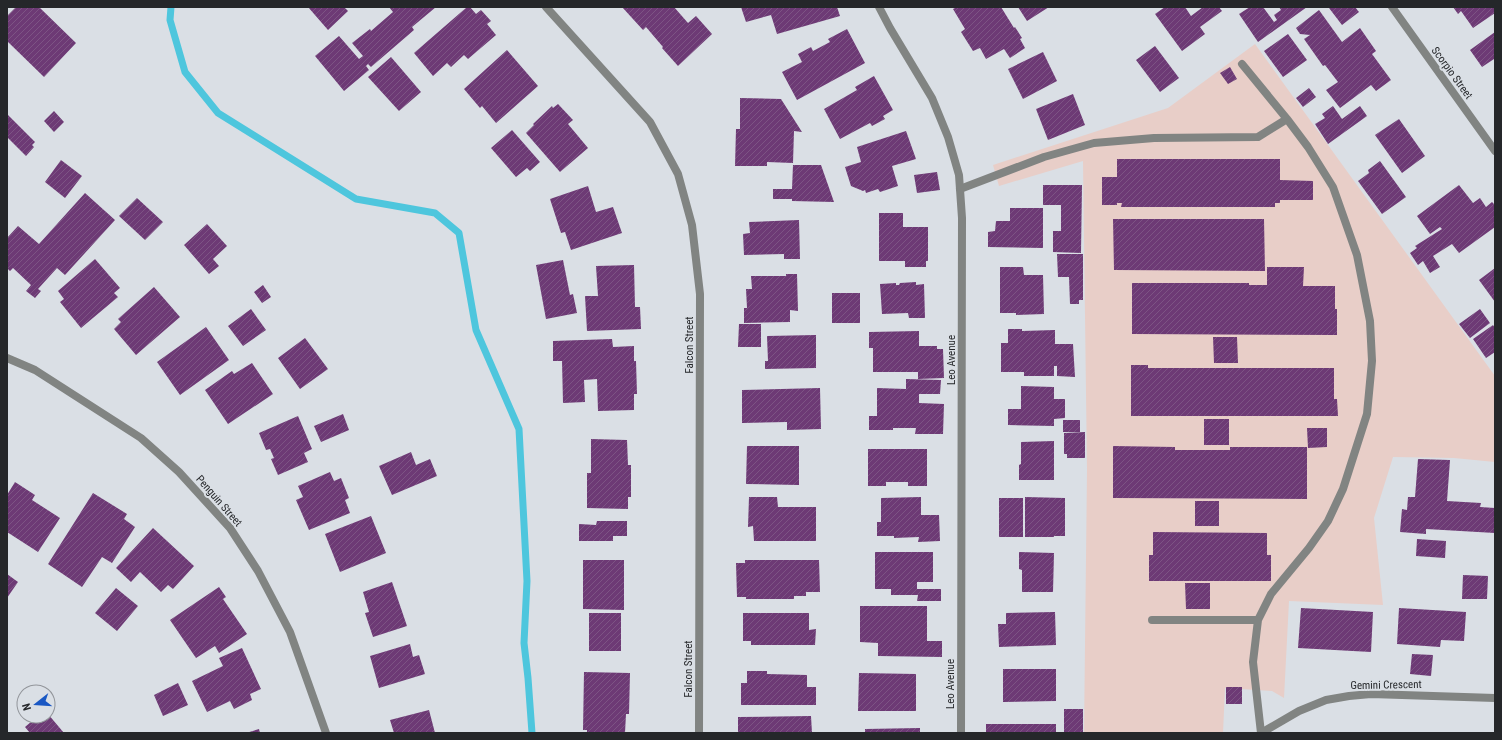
<svg xmlns="http://www.w3.org/2000/svg" width="1502" height="740" font-family="'Roboto Condensed',sans-serif">
<style>
.education{fill:#e8cec8}
.lines{fill:none;stroke-linecap:round;stroke-linejoin:round}
.stream{stroke:#4ec6dd;stroke-width:7}
.building{fill:url(#building-hatch)}
.service{stroke:#818482;stroke-width:8}
.minor{stroke:#818482;stroke-width:8}
.labels{text-anchor:middle;dominant-baseline:central;stroke-width:4;stroke-linejoin:round;paint-order:stroke}
.street-label{font-size:11px;fill:#25272a;stroke:#dadfe5}
</style>
<defs>
<pattern id="building-hatch" width="6" height="6" patternUnits="userSpaceOnUse"><rect width="6" height="6" fill="#6d3a75"/><path d="M-1 1l2-2M0 6l6-6M5 7l2-2" fill="none" stroke="#7d5484"/></pattern>
</defs>
<rect width="100%" height="100%" fill="#dadfe5"/>
<path class="education" d="M1255,44L1495,376V462L1454,458L1393,457L1374,518L1383,605L1289,601L1284,698L1272,691L1225,688L1223,733H1084L1087,470L1083,161L999,186L993,165L1168,108Z"/>
<g class="lines">
<path class="stream" d="M171,7L170,20L185,72L218,113L356,199L435,213L459,233L476,330L519,429L527,581L524,643L528,678L532,733"/>
</g>
<path class="building" d="M16,7H39L76,43L44,77L7,41V16Z
M308,7H344L348,11L328,30Z
M389,7H436L412,27L414,30L371,67L368,64L366,66L369,70L344,91L315,56L339,36L359,59L363,56L352,43L370,29L371,31L393,12Z
M467,7H470L476,14L481,10L491,21L487,24L496,35L468,59L464,55L451,67L447,63L433,76L414,53Z
M622,7H674L688,23L696,16L712,34L678,66L662,48L663,47L646,27L643,30Z
M741,7H837L840,16L777,34L771,15L746,22Z
M957,7H1001L1014,28L1015,27L1022,38L1020,39L1025,48L1010,58L1004,49L986,59L980,48L973,51L961,32L965,29L953,9Z
M1018,7H1049L1027,21Z
M1165,7H1185L1191,16L1203,7H1219L1222,11L1200,27L1205,34L1182,51L1155,14Z
M1250,7H1263L1274,22L1277,20L1274,15L1281,10L1279,7H1307L1258,42L1239,14Z
M1331,7H1355L1359,12L1342,25L1329,8Z
M1453,7H1495V13L1473,28L1461,11L1458,14Z
M1319,10L1342,42L1360,28L1376,51L1372,54L1391,80L1376,91L1371,85L1340,108L1326,90L1338,82L1325,65L1323,66L1304,39L1310,35L1300,34L1296,28Z
M847,29L865,63L797,100L782,72L802,62L798,54L811,47L813,51L830,42L828,39Z
M1495,32V61L1494,59L1482,67L1470,50Z
M1288,34L1307,60L1283,77L1264,51Z
M1155,46L1179,78L1160,92L1136,60Z
M507,50L538,86L496,123L482,106L480,108L464,89Z
M1043,52L1057,81L1023,99L1008,69Z
M391,57L421,92L399,111L368,77Z
M1230,67L1237,79L1228,84L1220,73Z
M874,76L893,110L883,116L885,119L872,126L870,123L840,139L824,109L857,90L855,87Z
M1309,88L1316,97L1303,107L1296,98Z
M1073,94L1085,125L1048,140L1036,109Z
M740,98L781,99L802,132L794,131L793,163L767,162V166H735L736,129H740Z
M558,104L573,120L568,124L588,148L560,172L526,133L534,125L533,124L552,106L553,108Z
M1333,106L1342,119L1360,106L1367,116L1328,144L1315,124L1325,118L1322,114Z
M54,111L64,122L54,132L44,121Z
M7,114L35,142L32,145L34,147L26,156L7,137Z
M1399,119L1425,156L1402,173L1375,135Z
M512,130L540,162L530,171L527,168L516,177L491,148Z
M906,131L916,159L892,166L898,186L880,192L878,189L866,193L865,190L863,191L851,186L845,167L861,162L857,147Z
M1117,159H1280V180L1313,181V200H1280V203H1275V207H1121L1122,203H1117V205H1102V177H1117Z
M61,160L82,176L65,198L45,182Z
M1380,161L1406,197L1382,214L1358,181L1369,173L1368,170Z
M793,165H821L834,202L792,201V199H773V189H792Z
M937,172L940,190L917,193L914,175Z
M1043,185H1082L1081,253L1053,252V231H1061V205H1043Z
M1459,185L1473,203L1480,198L1486,207L1492,202L1495,205V227L1459,253L1452,244L1433,256L1440,267L1430,273L1423,261L1418,265L1410,253L1417,248L1415,246L1442,229L1440,227L1430,234L1417,216Z
M588,186L596,212L613,207L622,233L571,250L565,232L561,233L550,199Z
M85,193L115,220L65,275L57,268L38,289L41,291L35,298L26,291L31,285L13,268L10,271L7,268V238L18,226L39,244Z
M137,198L163,222L145,240L119,216Z
M1010,208H1043V248L988,247V232L995,231L996,221H1010Z
M879,213H903V227H928V261H926V267H905V261H879Z
M1113,219H1264L1265,271L1114,270Z
M799,220L800,259H784V254L744,255L743,234L750,233L749,222Z
M207,224L227,246L213,259L219,266L209,274L184,245Z
M1057,254H1083V300H1079V304H1070L1069,277H1058Z
M95,259L120,288L114,293L118,297L81,328L60,302L64,299L58,291Z
M563,260L570,295L573,294L577,313L546,319L536,265Z
M634,265L635,307H640L641,329L587,331L585,296H598L596,266Z
M1000,267H1023L1024,275H1043L1044,314L1016,315V313H1000Z
M1267,267H1304L1303,286H1335V309H1337V335L1132,334V283H1249V285H1267Z
M1495,268V302L1479,280Z
M786,274H797L798,311L790,310V322L744,323V308H747L746,289H752L751,276H786Z
M916,282V285L924,284L925,318H909L908,313L882,314L880,284L896,283V285H899L900,283Z
M263,285L271,297L262,303L254,292Z
M154,287L180,317L136,355L114,329L121,322L118,319Z
M832,293H860V323H832Z
M251,309L266,330L243,346L228,326Z
M1480,309L1490,323L1470,338L1459,324Z
M739,324H761V347H738Z
M1493,325L1495,328V352L1486,358L1473,339Z
M206,327L229,360L180,395L157,362Z
M1008,329H1022V331L1055,330V344H1073L1075,377L1057,376V366H1054V376H1024V372H1001V343H1008Z
M919,331V346H937V349H943L944,378L918,379V372H873V348H869V332Z
M816,335V368L765,369V361H768L767,336Z
M1213,337H1237L1238,363H1214Z
M305,338L328,369L300,389L278,358Z
M612,339L613,347L634,346V361H636L637,394H634V410L598,411L597,379L584,380L585,402L563,403L562,361H553V341Z
M252,363L273,394L228,424L205,390L232,371L234,374Z
M1131,365H1148V368H1334V399H1337L1338,416H1131Z
M906,379L941,380L940,394H919V403L944,404L943,434H915L916,428H893V430H869V416H877V388L906,389Z
M1021,386L1054,387V399H1065V418L1054,419V426L1008,425V409H1021Z
M820,388L821,429L787,430V422L742,423V390Z
M343,414L349,430L321,442L314,426Z
M298,416L312,449L304,453L308,462L278,475L271,459L274,458L270,449L266,450L259,433Z
M1204,419H1229V445H1204Z
M1063,420H1080V432H1063Z
M1307,428H1327V447L1308,448Z
M1085,432V458H1067V454H1064V433Z
M591,439L627,440L628,465H631V497H628V509L587,508V473H591Z
M1054,441V480H1019V465L1021,464V442Z
M747,446H799V485L746,484Z
M1113,446L1175,447V450H1230V447H1307V499L1113,498Z
M868,449H927V486H908V482H886V486H868Z
M411,452L416,465L430,459L437,476L392,495L379,466Z
M1418,459L1450,460L1447,501L1481,503L1480,507L1495,508V533L1426,529V534L1400,532L1402,509L1407,510L1408,497H1415Z
M330,472L334,481L341,478L349,498L345,500L350,513L309,530L296,500L303,497L298,486Z
M15,482L35,495L32,500L60,518L38,552L7,532V495Z
M93,493L127,514L124,519L135,527L112,563L102,557L82,587L48,564Z
M749,497H777L778,507H816V541H754L753,526L748,527Z
M921,497V515H939L940,541L918,542L919,537L894,538V536H877V522H881V498Z
M1025,497L1065,498V536H1054V537H1025Z
M999,498H1023V537H999Z
M1195,501H1219V526H1195Z
M371,516L386,553L340,572L325,534Z
M597,521H627V536H613V541H579V524L596,525Z
M153,528L194,566L173,589L168,585L161,592L140,572L131,582L116,568Z
M1153,532L1267,533V555H1271V581H1149V555H1153Z
M1417,539L1446,541L1445,558L1416,556Z
M875,552H933V582H917V589H941V601H917L918,595H891V589H875Z
M1019,552L1054,553L1053,592H1022V570L1019,569Z
M583,560H624V610L583,609Z
M745,560H819L820,592H806V596H794V599H746V597H737L736,563H745Z
M7,574L18,582L7,598Z
M1463,575L1488,576L1487,599H1462Z
M392,582L407,626L373,637L365,613L369,612L363,592Z
M1185,583H1210V609H1186Z
M219,587L226,597L223,599L247,634L219,653L215,646L196,658L170,620Z
M116,588L138,606L117,631L95,613Z
M860,606H927V641H942V657L878,656V643L860,642Z
M1301,608L1373,612L1371,652L1298,648Z
M1399,608L1466,612L1464,641L1441,640L1440,647L1397,644Z
M1055,612L1056,645L999,647L998,624H1006V613Z
M589,613H621V651H589Z
M743,613H809V630L816,629L815,645H751V641H743Z
M410,644L413,657L419,655L425,674L379,688L370,656Z
M242,648L261,689L250,694L252,700L234,709L230,701L207,712L192,681L223,666L219,658Z
M1412,654L1433,655L1431,676L1410,674Z
M1003,669H1056V701L1003,702Z
M747,671H767V674L807,675V687H816V705H741V683H747Z
M584,672L630,673L629,714H626L625,733H587V730H583Z
M859,673L916,674V711H858Z
M178,683L188,705L163,716L154,695Z
M1226,687H1242V704H1226Z
M1064,709H1083V733H1064Z
M429,710L435,733H394L390,720Z
M48,714L64,733H30L25,727L38,716H48Z
M811,716L812,733H738V717Z
M986,724H1056V733H986Z
M920,728V733H865V729Z
M259,729L260,733H246Z"/>
<g class="lines">
<path class="service" d="M1242,64L1287,119
M960,189L1044,157L1094,143L1154,138L1258,137L1287,119L1308,147L1333,187L1357,255L1370,321L1372,361L1367,414L1343,489L1328,521L1309,548L1271,594L1258,620L1253,662L1261,733
M1152,620H1258"/>
<path class="minor" d="M546,7L650,122L678,174L692,225L700,294L699,733
M879,7L890,28L932,98L948,137L959,175L962,218L961,733
M1392,7L1495,151
M7,358L35,370L141,438L179,472L230,528L258,571L290,632L326,733
M1261,733L1299,711L1326,700L1349,696L1371,694L1495,698"/>
</g>
<g class="labels">
<g class="street-label">
<text transform="translate(1452 73) rotate(54)">Scorpio Street</text>
<text transform="translate(689 345) rotate(-90)">Falcon Street</text>
<text transform="translate(951 360) rotate(-90)">Leo Avenue</text>
<text transform="translate(219 501) rotate(49)">Penguin Street</text>
<text transform="translate(688 669) rotate(-90)">Falcon Street</text>
<text transform="translate(950 684) rotate(-90)">Leo Avenue</text>
<text transform="translate(1386 685) rotate(-1)">Gemini Crescent</text>
</g>
</g>
<rect width="1502" height="740" fill="none" stroke="#25272a" stroke-width="16"/>
<g transform="translate(36 704) rotate(253)"><circle r="19" fill="#dadfe5" stroke="#92959a"/>
<path d="M0-3L7 15L0 10L-7 15Z" fill="#1a58c4"/>
<text y="-6" font-size="11" font-weight="bold" text-anchor="middle" fill="#25272a">N</text>
</g>
</svg>
